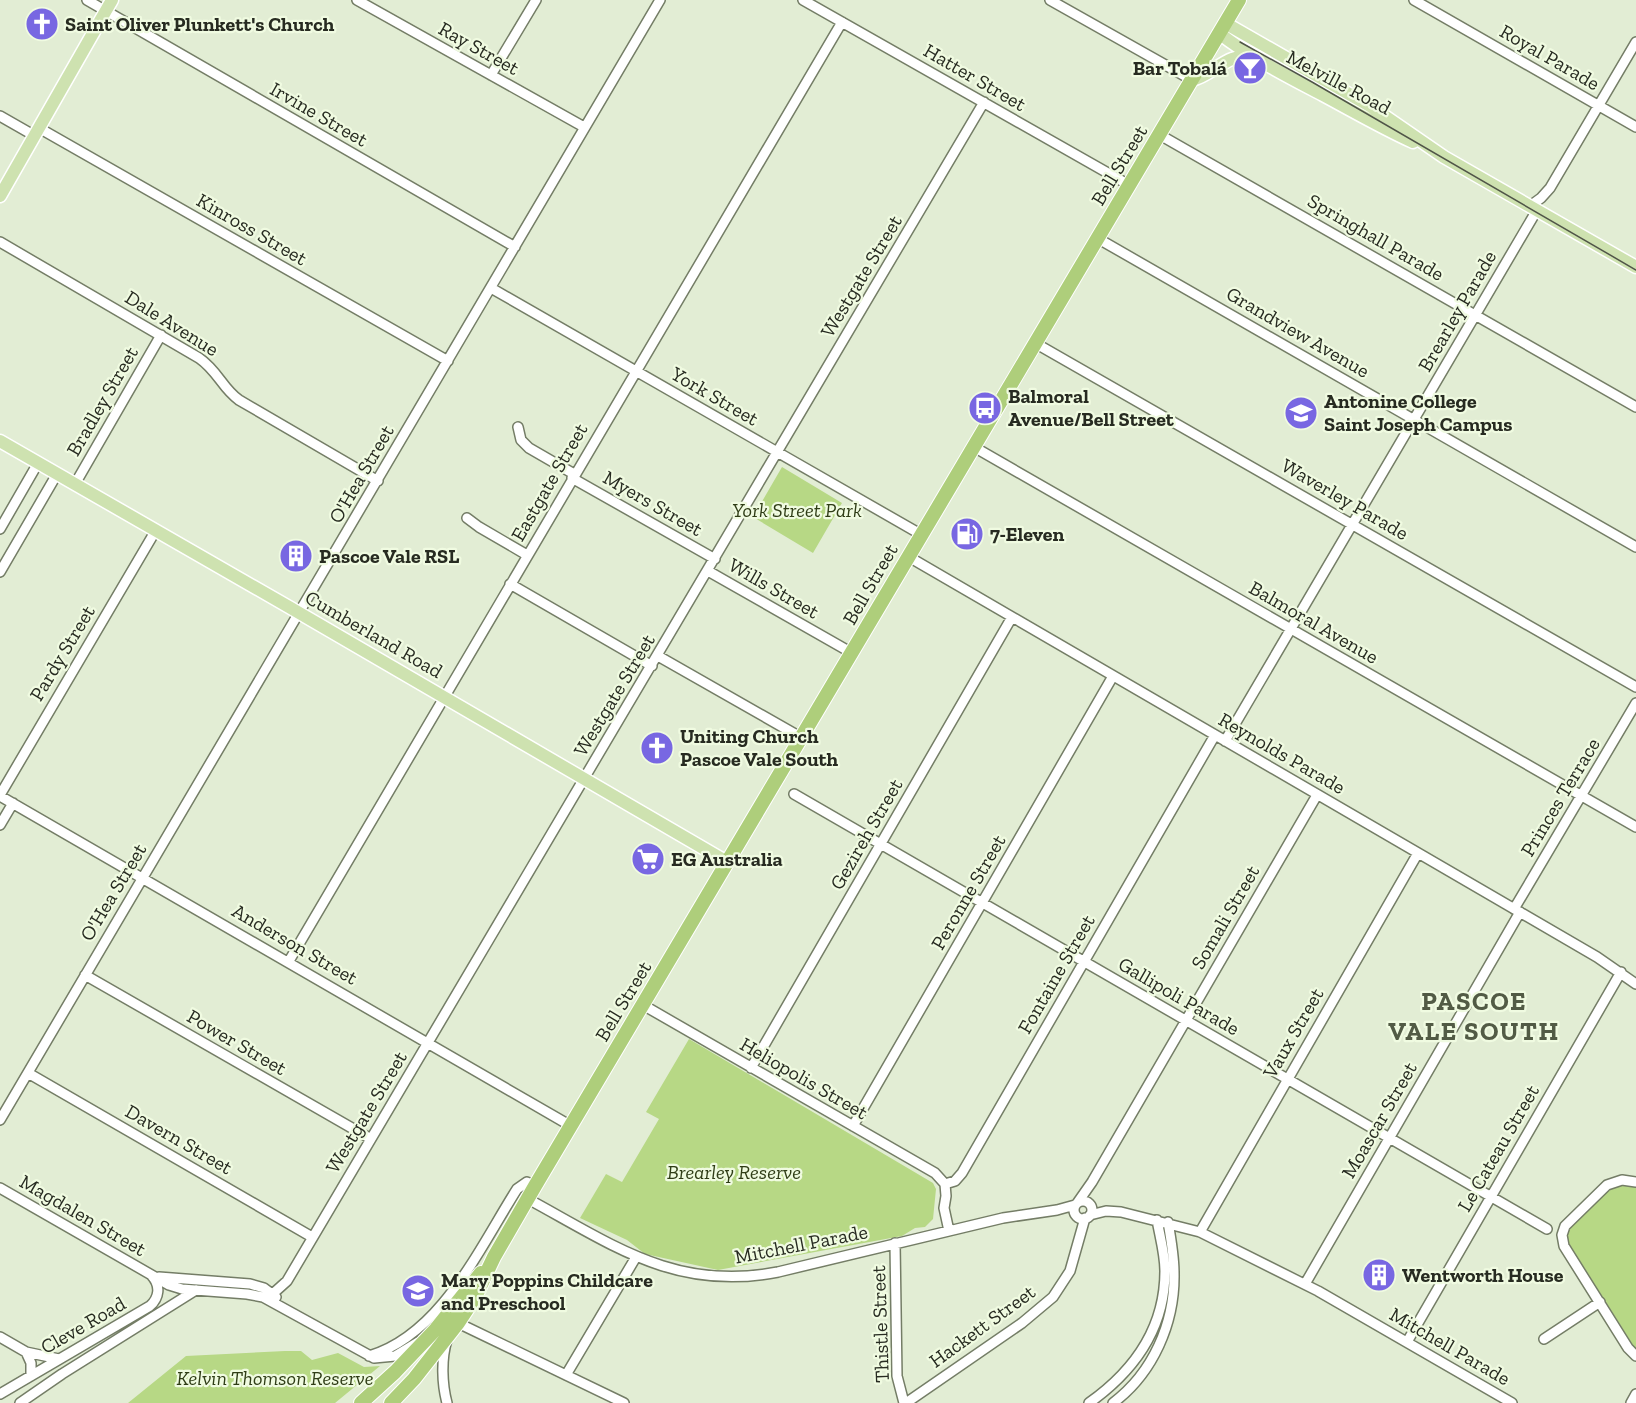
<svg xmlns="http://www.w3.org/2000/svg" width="1636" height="1403" font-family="'Zilla Slab',serif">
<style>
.park{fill:#b7d885}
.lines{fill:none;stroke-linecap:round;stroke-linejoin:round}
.minor-casing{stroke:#747d66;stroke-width:12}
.major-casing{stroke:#fff;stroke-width:15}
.highway-casing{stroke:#fff;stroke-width:16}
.minor{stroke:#fff;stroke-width:9}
.major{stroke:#cee2b0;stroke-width:12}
.highway{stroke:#aece7b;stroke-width:14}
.tram{stroke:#505548;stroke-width:1.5}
.labels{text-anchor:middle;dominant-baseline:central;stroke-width:4.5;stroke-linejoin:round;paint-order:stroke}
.poi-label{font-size:20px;font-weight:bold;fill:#272b21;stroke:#f0fbe1;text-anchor:start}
.street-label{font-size:20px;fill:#272b21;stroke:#f0fbe1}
.park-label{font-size:20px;font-style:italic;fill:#2f3d16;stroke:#f0fbe1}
.district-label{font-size:26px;font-weight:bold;letter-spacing:1.5px;fill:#525b45;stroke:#f0fbe1}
</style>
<rect width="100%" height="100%" fill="#e2edd4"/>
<path class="park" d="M782,467L842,503L813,553L753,517Z
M689,1039L933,1183L936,1189L933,1219L925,1227L915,1228L902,1236L718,1270L645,1254L627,1240L580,1218L606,1174L622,1182L659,1119L646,1112Z
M1623,1184L1636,1187V1350L1571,1247C1565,1238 1567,1232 1574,1223L1609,1189Z
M285,1351H301L312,1360L338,1353L364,1367L380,1366L335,1403H128L186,1356Z"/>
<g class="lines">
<defs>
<path id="minor" d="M87,0L515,247
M357,0L584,127
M803,0L1129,185
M1050,0L1192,80
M1414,0L1636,127
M491,75L536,0
M0,116L35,136
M39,128L448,361
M1160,135L1636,407
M1530,206L1541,198L1550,188L1636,42
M1097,238L1636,547
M0,242L199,358C218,371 222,388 239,400L378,481
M491,288L922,535
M1035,343L1636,687
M518,427L521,440L529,448L574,474
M974,447L1636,827
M572,478L715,559
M75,484L161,335
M467,518L479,527L527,555
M0,529L38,463
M909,557L1597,957L1636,984
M708,571L852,653
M0,572L57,474
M510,584L652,666
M658,656L802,738
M1225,741L1537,210
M794,794L1547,1229
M0,795L156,530
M0,796L571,1126
M0,825L13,803
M1514,909L1636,703
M289,961L842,22
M85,975L371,1139
M643,1005L935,1173L945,1184
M751,1068L1012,617
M28,1073L312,1237
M0,1120L660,0
M853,1126L1113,676
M1636,1182L1622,1180L1607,1185L1565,1226L1562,1235L1564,1246L1628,1348L1636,1356
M0,1188L169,1285L182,1289L247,1294L263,1297L374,1358L395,1356L418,1342
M528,1199C613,1245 676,1292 778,1272L1003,1218L1057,1210L1075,1205
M1074 1210a9 9 0 1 1 18 0a9 9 0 1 1-18 0Z
M1078,1202L1092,1182L1317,795
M1090,1215L1106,1211L1121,1212L1200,1232L1318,1291L1512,1403
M949,1231L944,1208L946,1196L945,1184L955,1181L962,1173L1215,735
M1200,1232L1418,853
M895,1243L897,1376L904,1403
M159,1277L250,1284L264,1288L276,1297
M1305,1284L1520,912
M267,1299L287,1281L984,102
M458,1323L624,1403
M0,1337L26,1352L59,1359
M1544,1339L1600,1302
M1407,1342L1621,972
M26,1352L31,1363V1376
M369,1356C441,1335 480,1247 517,1189L527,1182L535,1186
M566,1375L636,1257
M0,1394L150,1306C159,1298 161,1286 152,1276
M20,1403L62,1374L196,1290
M447,1403C442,1384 441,1359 447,1340
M906,1403L1022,1323L1053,1297L1070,1271L1085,1218
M1089,1403C1134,1371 1165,1328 1165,1271C1165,1254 1160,1237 1157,1220
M1113,1403C1153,1373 1175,1323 1174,1273C1174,1256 1171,1239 1168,1222
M1631,1403L1636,1394"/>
<path id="major" d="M1225,23L1370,106L1444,157L1636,267
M1219,33C1251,58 1287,76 1323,95C1353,111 1382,128 1413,142
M1192,80C1214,75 1228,51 1252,58
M0,196L112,0
M0,441L289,607L727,862"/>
<path id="highway" d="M361,1403L395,1372L436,1329L481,1273
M391,1403L414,1379L458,1323L475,1297L494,1257L535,1186L1239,0"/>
</defs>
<use href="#minor" class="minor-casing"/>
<use href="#major" class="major-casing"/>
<use href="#highway" class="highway-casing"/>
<use href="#minor" class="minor"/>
<use href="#major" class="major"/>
<use href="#highway" class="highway"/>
<path class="tram" d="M1240,42L1312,82L1636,270"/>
</g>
<defs>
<symbol id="church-disc" viewBox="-11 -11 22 22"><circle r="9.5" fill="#7867e2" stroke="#f0fbe1"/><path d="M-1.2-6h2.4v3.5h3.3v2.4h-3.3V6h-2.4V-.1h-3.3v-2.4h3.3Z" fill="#fff"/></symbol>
<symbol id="bar-disc" viewBox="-11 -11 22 22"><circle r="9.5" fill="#7867e2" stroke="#f0fbe1"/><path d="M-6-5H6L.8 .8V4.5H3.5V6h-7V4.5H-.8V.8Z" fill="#fff"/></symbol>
<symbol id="bus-disc" viewBox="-11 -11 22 22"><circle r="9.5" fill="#7867e2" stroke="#f0fbe1"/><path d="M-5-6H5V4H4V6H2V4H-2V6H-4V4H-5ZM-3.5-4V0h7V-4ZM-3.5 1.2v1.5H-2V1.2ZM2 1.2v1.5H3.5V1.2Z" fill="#fff"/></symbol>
<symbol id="school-disc" viewBox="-11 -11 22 22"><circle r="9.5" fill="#7867e2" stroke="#f0fbe1"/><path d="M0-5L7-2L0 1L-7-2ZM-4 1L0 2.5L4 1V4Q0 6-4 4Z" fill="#fff"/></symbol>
<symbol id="fuel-disc" viewBox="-11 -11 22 22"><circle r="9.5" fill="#7867e2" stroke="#f0fbe1"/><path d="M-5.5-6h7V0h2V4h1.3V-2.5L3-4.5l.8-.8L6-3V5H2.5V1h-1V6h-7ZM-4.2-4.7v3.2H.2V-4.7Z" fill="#fff"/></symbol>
<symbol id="building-disc" viewBox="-11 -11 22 22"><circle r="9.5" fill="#7867e2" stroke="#f0fbe1"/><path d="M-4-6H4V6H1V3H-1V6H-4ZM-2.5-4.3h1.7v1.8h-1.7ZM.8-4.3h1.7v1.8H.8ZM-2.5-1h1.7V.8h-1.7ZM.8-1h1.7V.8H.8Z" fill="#fff"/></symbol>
<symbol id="supermarket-disc" viewBox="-11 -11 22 22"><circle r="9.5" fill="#7867e2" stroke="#f0fbe1"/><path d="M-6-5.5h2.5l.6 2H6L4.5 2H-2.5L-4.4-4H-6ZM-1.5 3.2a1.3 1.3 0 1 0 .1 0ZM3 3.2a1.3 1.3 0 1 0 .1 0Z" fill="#fff"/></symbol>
</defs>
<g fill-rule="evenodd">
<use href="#church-disc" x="23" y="5" width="38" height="38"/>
<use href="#bar-disc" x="1231" y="49" width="38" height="38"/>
<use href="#bus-disc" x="966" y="389" width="38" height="38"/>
<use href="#school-disc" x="1282" y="394" width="38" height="38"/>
<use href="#fuel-disc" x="948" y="515" width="38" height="38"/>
<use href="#building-disc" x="277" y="537" width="38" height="38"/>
<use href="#church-disc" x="638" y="729" width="38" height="38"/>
<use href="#supermarket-disc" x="629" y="840" width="38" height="38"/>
<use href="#building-disc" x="1360" y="1256" width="38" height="38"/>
<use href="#school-disc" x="399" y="1272" width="38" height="38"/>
</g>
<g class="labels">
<g class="poi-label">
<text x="65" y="24">Saint Oliver Plunkett's Church</text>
<text x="1227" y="68" text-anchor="end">Bar Tobalá</text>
<text x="1008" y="396">Balmoral<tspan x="1008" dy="23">Avenue/Bell Street</tspan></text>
<text x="1324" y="401">Antonine College<tspan x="1324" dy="23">Saint Joseph Campus</tspan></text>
<text x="990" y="534">7-Eleven</text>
<text x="319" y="556">Pascoe Vale RSL</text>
<text x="680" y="736">Uniting Church<tspan x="680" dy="23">Pascoe Vale South</tspan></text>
<text x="671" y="859">EG Australia</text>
<text x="1402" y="1275">Wentworth House</text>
<text x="441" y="1280">Mary Poppins Childcare<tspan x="441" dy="23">and Preschool</tspan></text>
</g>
<g class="street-label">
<text transform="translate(479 48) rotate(29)">Ray Street</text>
<text transform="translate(1550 57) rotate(30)">Royal Parade</text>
<text transform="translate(975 77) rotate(30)">Hatter Street</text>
<text transform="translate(1339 82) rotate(28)">Melville Road</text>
<text transform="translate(319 114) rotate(30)">Irvine Street</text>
<text transform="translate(1119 165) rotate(-59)">Bell Street</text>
<text transform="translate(252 229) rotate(30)">Kinross Street</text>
<text transform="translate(1376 237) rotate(30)">Springhall Parade</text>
<text transform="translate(861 276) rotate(-59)">Westgate Street</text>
<text transform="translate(1457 311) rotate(-60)">Brearley Parade</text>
<text transform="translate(172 323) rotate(32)">Dale Avenue</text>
<text transform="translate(1298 332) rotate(30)">Grandview Avenue</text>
<text transform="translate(715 396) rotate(30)">York Street</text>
<text transform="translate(102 401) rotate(-60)">Bradley Street</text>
<text transform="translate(361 474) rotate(-60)">O'Hea Street</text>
<text transform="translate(549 482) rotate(-60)">Eastgate Street</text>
<text transform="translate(1345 499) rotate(30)">Waverley Parade</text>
<text transform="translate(653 503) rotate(30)">Myers Street</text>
<text transform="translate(870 584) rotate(-60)">Bell Street</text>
<text transform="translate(774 588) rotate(30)">Wills Street</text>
<text transform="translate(1314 622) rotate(30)">Balmoral Avenue</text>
<text transform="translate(374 634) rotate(30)">Cumberland Road</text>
<text transform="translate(62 653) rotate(-59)">Pardy Street</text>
<text transform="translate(614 695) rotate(-59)">Westgate Street</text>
<text transform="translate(1282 753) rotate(30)">Reynolds Parade</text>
<text transform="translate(1560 797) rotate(-59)">Princes Terrace</text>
<text transform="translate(866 834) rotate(-60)">Gezireh Street</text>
<text transform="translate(113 892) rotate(-59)">O'Hea Street</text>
<text transform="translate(968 892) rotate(-60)">Peronne Street</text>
<text transform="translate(1225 917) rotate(-60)">Somali Street</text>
<text transform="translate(295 944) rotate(30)">Anderson Street</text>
<text transform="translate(1056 974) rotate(-60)">Fontaine Street</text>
<text transform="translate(1179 996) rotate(30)">Gallipoli Parade</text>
<text transform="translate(623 1001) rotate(-59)">Bell Street</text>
<text transform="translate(1293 1033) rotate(-60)">Vaux Street</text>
<text transform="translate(237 1042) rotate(30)">Power Street</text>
<text transform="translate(804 1078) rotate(30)">Heliopolis Street</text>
<text transform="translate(366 1112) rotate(-59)">Westgate Street</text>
<text transform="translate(1379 1120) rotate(-60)">Moascar Street</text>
<text transform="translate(179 1139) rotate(30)">Davern Street</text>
<text transform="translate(1498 1148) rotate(-60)">Le Cateau Street</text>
<text transform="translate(83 1215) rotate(30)">Magdalen Street</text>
<text transform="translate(801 1244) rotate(-11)">Mitchell Parade</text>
<text transform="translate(880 1324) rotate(-92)">Thistle Street</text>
<text transform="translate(83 1325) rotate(-30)">Cleve Road</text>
<text transform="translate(982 1326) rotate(-36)">Hackett Street</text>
<text transform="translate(1450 1346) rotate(30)">Mitchell Parade</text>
</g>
<g class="park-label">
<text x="797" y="510">York Street Park</text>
<text x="734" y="1172">Brearley Reserve</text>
<text x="275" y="1378">Kelvin Thomson Reserve</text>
</g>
<g class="district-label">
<text x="1474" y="1001">PASCOE<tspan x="1474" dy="30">VALE SOUTH</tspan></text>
</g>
</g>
</svg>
